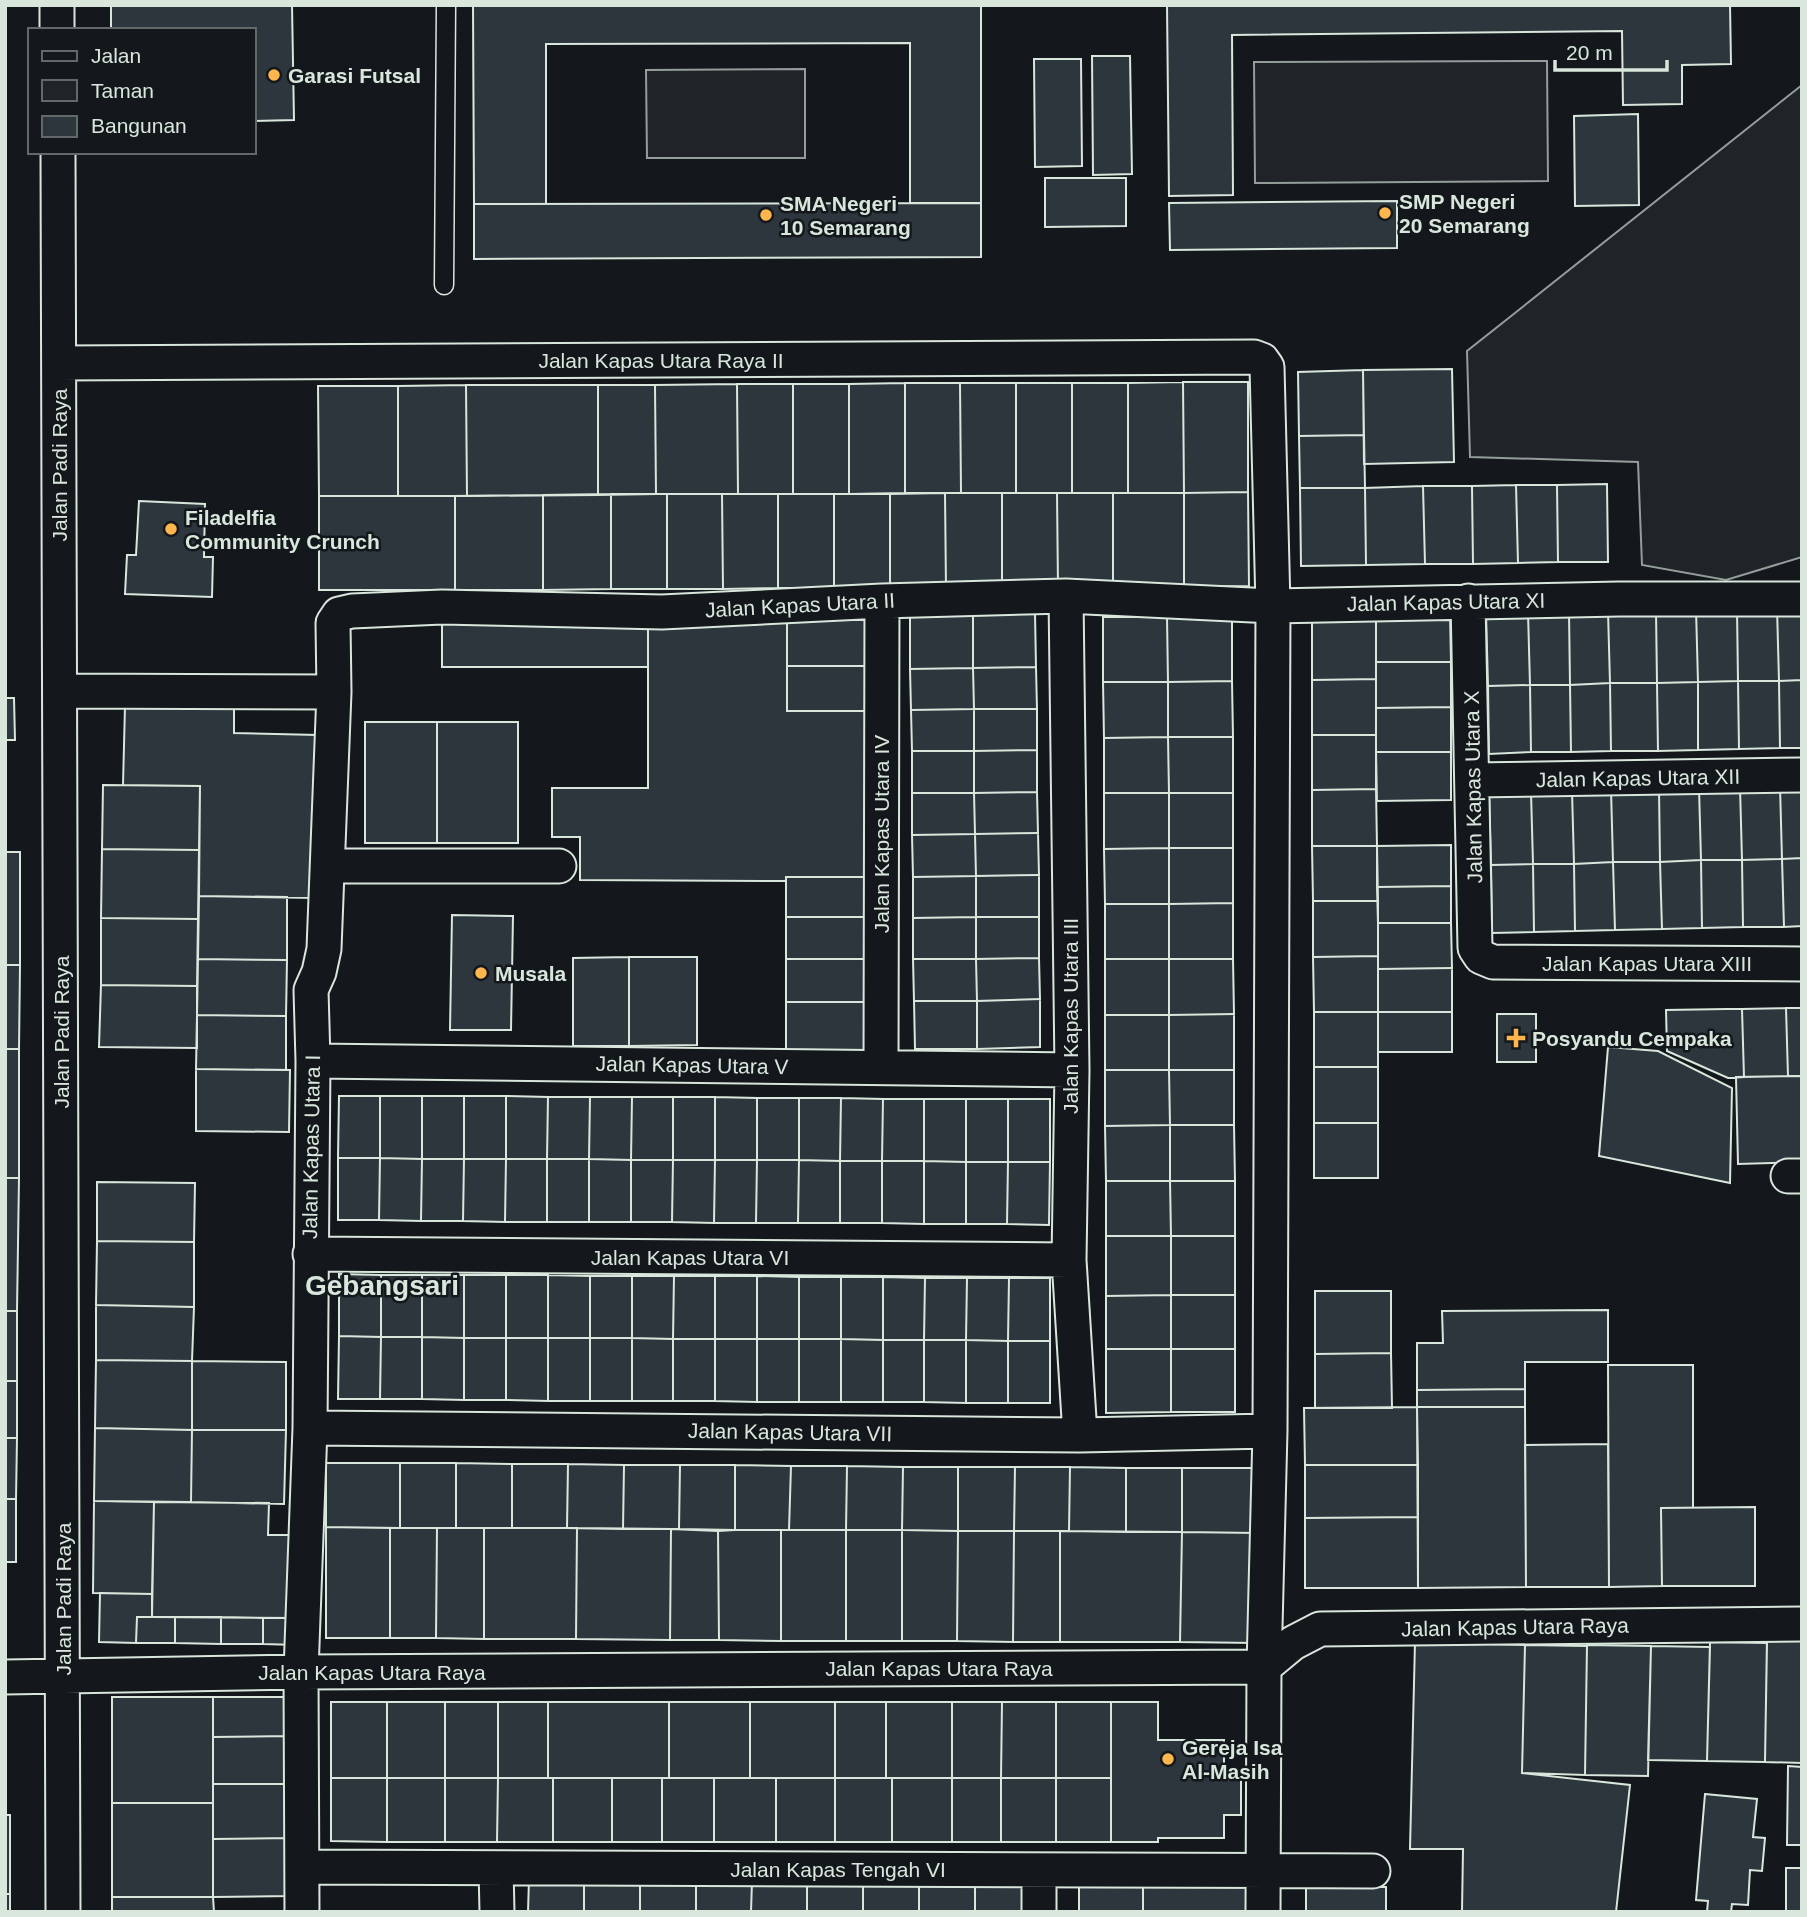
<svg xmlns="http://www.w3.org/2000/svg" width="1807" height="1917" font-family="Arial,sans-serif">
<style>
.green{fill:#202428;stroke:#939e99;stroke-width:2}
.building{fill:#2c363c;stroke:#d8e6dc;stroke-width:2}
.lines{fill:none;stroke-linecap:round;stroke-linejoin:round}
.lane-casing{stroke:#d8e6dc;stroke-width:21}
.street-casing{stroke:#d8e6dc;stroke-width:37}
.lane{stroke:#14181c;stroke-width:18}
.street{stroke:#14181c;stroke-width:33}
.poi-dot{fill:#ffb74d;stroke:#14181c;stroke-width:2.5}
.labels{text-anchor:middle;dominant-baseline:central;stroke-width:5;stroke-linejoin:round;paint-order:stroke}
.poi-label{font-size:21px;font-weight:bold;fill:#d8e6dc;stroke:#14181c;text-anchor:start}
.street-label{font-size:21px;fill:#d8e6dc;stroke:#14181c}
.district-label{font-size:28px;font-weight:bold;fill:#d8e6dc;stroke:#14181c}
</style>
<rect width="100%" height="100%" fill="#14181c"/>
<path class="green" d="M1547,61L1548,181L1255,183L1254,62Z
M805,69V158H647L646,70Z
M1802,85V557L1726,580L1642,565L1638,462L1470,457L1467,351Z"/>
<path class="building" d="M111,5H292L294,120L254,121V30H111Z
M473,5H981V203H910V43L546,44V204H474Z
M1167,5H1730L1731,64L1682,65V104L1623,105L1622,31L1232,35L1233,195L1169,196Z
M1092,56H1130L1132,174L1093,175Z
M1034,59H1081L1082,166L1035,167Z
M1638,114L1639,205L1575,206L1574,116Z
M1045,178H1126V226L1045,227Z
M1397,201V248L1170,250L1169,203Z
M981,203V257L474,259V204Z
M1452,369L1454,462L1364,464L1363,370Z
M1363,370L1364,435L1299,436L1298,372Z
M1183,382H1248V492L1184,493Z
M1183,382L1184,493H1128V383Z
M905,383V493L849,494V384Z
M905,383H960L961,493H905Z
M960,383H1016V493H961Z
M1016,383H1072V493H1016Z
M1072,383H1128V493H1072Z
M737,384L738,494H656L655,385Z
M737,384H793V494H738Z
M793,384H849V494H793Z
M466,385L467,496H398V386Z
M466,385H598V495L467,496Z
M598,385H655L656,494L598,495Z
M318,386H398V496H319Z
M1364,435L1365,488H1300L1299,436Z
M1607,484L1608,562H1558L1557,485Z
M1516,485L1518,563L1473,564L1472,486Z
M1516,485H1557L1558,562L1518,563Z
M1423,486L1425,564L1366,565L1365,488Z
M1423,486H1472L1473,564H1425Z
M1300,488H1365L1366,565L1301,566Z
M1248,492L1249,586L1184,587V493Z
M945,493L946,588H890V494Z
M945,493H1002V588H946Z
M1002,493H1057L1058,587L1002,588Z
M1057,493H1113V587H1058Z
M1113,493H1184V587H1113Z
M611,494V589L543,590V495Z
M611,494H667V589H611Z
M667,494H722L723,589H667Z
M722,494H778V588L723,589Z
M778,494H834V588H778Z
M834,494H890V588H834Z
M543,495V590H455V496Z
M319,496H455V590H319Z
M139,501L205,504L204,557H213L212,597L125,594L127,555H136Z
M1777,608H1802V680L1779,681Z
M1777,608L1779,681H1738L1737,609Z
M1696,609H1737L1738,681L1698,682Z
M1696,609L1698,682L1657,683L1656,611Z
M1608,611H1656L1657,683H1610Z
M1608,611L1610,683L1570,685L1569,612Z
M1528,612H1569L1570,685H1530Z
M1528,612L1530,685L1488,686L1486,613Z
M1035,613L1036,667L973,668V614Z
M910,614H973V668L910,669Z
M1312,614H1376V679L1312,680Z
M1376,614H1450L1451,662H1376Z
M1103,617H1167L1168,682H1103Z
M1167,617H1232V681L1168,682Z
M442,619H648V667H442Z
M648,619L787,620V711H867L866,877H786V881L580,880V837H552V788H648Z
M787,620H867V666H787Z
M1376,662H1451V707L1376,708Z
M787,666H867V711H787Z
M1036,667L1037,709H974L973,668Z
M973,668L974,709L911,710L910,669Z
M1376,679V735H1312V680Z
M1802,680V748H1780L1779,681Z
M1232,681L1233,737H1168V682Z
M1738,681H1779L1780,748L1739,749Z
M1738,681L1739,749L1698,750V682Z
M1103,682H1168V737L1104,738Z
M1698,682V750L1658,751L1657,683Z
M1610,683H1657L1658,751H1611Z
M1610,683L1611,751L1571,752L1570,685Z
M1530,685H1570L1571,752H1531Z
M1530,685L1531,752L1489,754L1488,686Z
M5,698H14L15,740H5Z
M125,706L234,707V733L318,735L316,898L199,896L200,786L123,785Z
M1451,707V752H1376V708Z
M974,709V751H912L911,710Z
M974,709H1037V750L974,751Z
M365,722H437V843H365Z
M437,722H518V843H437Z
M1312,735H1376V789L1312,790Z
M1168,737L1169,793H1104V738Z
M1168,737H1233V793H1169Z
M1037,750V792L974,793V751Z
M912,751H974V793H912Z
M1376,752H1451V800L1377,801Z
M103,785L200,786L199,850L102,849Z
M1780,786H1802V858L1782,859Z
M1780,786L1782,859L1742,860L1740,787Z
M1740,787L1742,860H1701L1699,788Z
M1699,788L1701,860L1660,862L1659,789Z
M1376,789L1377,846H1312V790Z
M1659,789L1660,862H1613L1611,790Z
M1611,790L1613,862L1574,864L1572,791Z
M1572,791L1574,864H1533L1531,792Z
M1037,792L1038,833L975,834L974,793Z
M1531,792L1533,864L1491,865L1489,793Z
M912,793H974L975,834L912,835Z
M1104,793H1169V848L1104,849Z
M1169,793H1233V848H1169Z
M1038,833L1039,875L976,876L975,834Z
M975,834L976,876L913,877L912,835Z
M1451,845V886L1377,887V846Z
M1312,846H1377L1378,901H1313Z
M1169,848V904H1105L1104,849Z
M1169,848H1233V903L1169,904Z
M102,849L199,850L198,919L101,918Z
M5,852H20V965H5Z
M1802,858V926L1784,927L1782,859Z
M1782,859L1784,927H1743L1742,860Z
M1701,860H1742L1743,927L1702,928Z
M1701,860L1702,928L1662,929L1660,862Z
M1613,862H1660L1662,929L1615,930Z
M1613,862L1615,930L1575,931L1574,864Z
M1533,864H1574L1575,931L1534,932Z
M1533,864L1534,932L1492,933L1491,865Z
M1039,875V917H976V876Z
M976,876V917L913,918V877Z
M786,877H866V917H786Z
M1451,886V923H1378L1377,887Z
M199,896L287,897V960L198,959Z
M1313,901H1378V956L1313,957Z
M1233,903V959H1169V904Z
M1105,904H1169V959H1105Z
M452,915L513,916L511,1030H450Z
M786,917H866V959H786Z
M976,917H1039V958L976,959Z
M976,917V959H913V918Z
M101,918L198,919L197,986L101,985Z
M1378,923H1451L1452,968L1378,969Z
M1378,956V1012H1314L1313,957Z
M629,957V1046H573V958Z
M629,957H697V1045L629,1046Z
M1039,958L1040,999L977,1001L976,959Z
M198,959L287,960L286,1016L197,1015Z
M786,959H866V1002H786Z
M913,959H976L977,1001H914Z
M1105,959H1169V1015H1105Z
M1169,959H1233L1234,1014L1169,1015Z
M5,965H20L19,1049H5Z
M1452,968V1012H1378V969Z
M101,985L197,986V1048L99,1047Z
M1040,999V1047L977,1049V1001Z
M914,1001H977V1049H915Z
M786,1002H866V1051H786Z
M1786,1008L1788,1076L1744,1077L1742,1009Z
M1786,1008H1802V1076H1788Z
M1727,1009H1742L1744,1077L1728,1078L1667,1051L1666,1010Z
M1314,1012H1378V1067H1314Z
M1378,1012H1452V1052H1378Z
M1234,1014V1070H1169V1015Z
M1497,1014H1536V1062H1497Z
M197,1015L286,1016V1070L196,1069Z
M1105,1015H1169V1070H1105Z
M1608,1047L1658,1051L1732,1088L1730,1183L1599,1156Z
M5,1049H19V1178H5Z
M1314,1067H1378V1123H1314Z
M196,1069L290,1070L289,1132L196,1131Z
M1105,1070H1169L1170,1125L1105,1126Z
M1169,1070H1234V1125H1170Z
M1802,1076V1162L1738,1164L1736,1077Z
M339,1096H380V1158H338Z
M380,1096H422V1159L380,1158Z
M422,1096H464V1159H422Z
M464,1096H506V1159H464Z
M506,1096L548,1097L547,1159H506Z
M548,1097H590L589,1159H547Z
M590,1097H632L631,1160L589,1159Z
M632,1097H673V1160H631Z
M673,1097H715V1160H673Z
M715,1097L757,1098V1160H715Z
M757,1098H799V1160H757Z
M799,1098H841L840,1161L799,1160Z
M841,1098L883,1099L882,1161H840Z
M883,1099H924V1161H882Z
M924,1099H966V1162L924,1161Z
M966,1099H1008V1162H966Z
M1008,1099H1050V1162H1008Z
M1314,1123H1378V1178H1314Z
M1170,1125V1181H1106L1105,1126Z
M1170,1125H1234L1235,1181H1170Z
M338,1158H380L379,1220H338Z
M380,1158L422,1159L421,1221L379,1220Z
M422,1159H464L463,1221H421Z
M464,1159H506L505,1222L463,1221Z
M506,1159H547V1222H505Z
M547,1159H589V1222H547Z
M589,1159L631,1160V1222H589Z
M631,1160H673L672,1222H631Z
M673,1160H715L714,1223L672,1222Z
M715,1160H757L756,1223H714Z
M757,1160H799L798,1223H756Z
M799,1160L840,1161V1223H798Z
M840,1161H882V1223H840Z
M882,1161H924V1224L882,1223Z
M924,1161L966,1162V1224H924Z
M966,1162H1008L1007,1224H966Z
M1008,1162H1050L1049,1225L1007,1224Z
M5,1178H19L17,1311H5Z
M1106,1181H1170L1171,1236H1106Z
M1170,1181H1235V1236H1171Z
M97,1182L195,1183L194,1242L97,1241Z
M1106,1236H1171V1295L1106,1296Z
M1171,1236H1235V1295H1171Z
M97,1241L194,1242V1307L96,1305Z
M339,1274L381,1275V1337L339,1336Z
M381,1275H422V1337H381Z
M422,1275H464V1338L422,1337Z
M464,1275H506V1338H464Z
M506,1275H548V1338H506Z
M548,1275L590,1276V1338H548Z
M590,1276H632V1338H590Z
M632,1276H674L673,1339L632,1338Z
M674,1276H715V1339H673Z
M715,1276H757V1339H715Z
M757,1276L799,1277V1339H757Z
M799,1277H841V1339H799Z
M841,1277H883V1340L841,1339Z
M883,1277L925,1278L924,1340H883Z
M925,1278H967L966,1340H924Z
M967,1278H1009L1008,1341L966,1340Z
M1009,1278H1050V1341H1008Z
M1315,1291H1391V1353L1315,1354Z
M1171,1295H1235V1349H1171Z
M1171,1295V1349H1106V1296Z
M96,1305L194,1307L192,1361L96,1360Z
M1608,1310V1362H1525V1389L1417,1390V1343H1443L1442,1311Z
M5,1311H17V1381H5Z
M339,1336L381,1337L380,1399H338Z
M381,1337H422V1399H380Z
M422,1337L464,1338V1400L422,1399Z
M464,1338H506V1400H464Z
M506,1338H548V1401L506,1400Z
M548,1338H590V1401H548Z
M590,1338H632V1401H590Z
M632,1338L673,1339V1401H632Z
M673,1339H715V1401H673Z
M715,1339H757V1402L715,1401Z
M757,1339H799V1402H757Z
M799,1339H841V1402H799Z
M841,1339L883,1340V1402H841Z
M883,1340H924V1402H883Z
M924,1340H966V1403L924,1402Z
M966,1340L1008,1341V1403H966Z
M1008,1341H1050V1403H1008Z
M1106,1349H1171V1412L1106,1413Z
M1171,1349H1235V1412H1171Z
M1391,1353L1392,1408H1315V1354Z
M96,1360L192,1361V1430L95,1428Z
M192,1361L286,1362V1430H192Z
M1608,1365H1693V1508H1661L1662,1586L1609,1587Z
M5,1381H17V1438H5Z
M1525,1389V1407H1417V1390Z
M1417,1407H1525L1526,1587L1418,1588Z
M1417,1407L1418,1465H1305L1304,1408Z
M95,1428L192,1430L191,1502L94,1501Z
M192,1430H286L284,1504L191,1502Z
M5,1438H17L16,1499H5Z
M1608,1444L1609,1587H1526L1525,1445Z
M326,1463H400V1528L326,1527Z
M400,1463H456V1528H400Z
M456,1463L512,1464V1528H456Z
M512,1464H568L567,1528H512Z
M568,1464L624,1465L623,1529L567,1528Z
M624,1465H680L679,1529H623Z
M680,1465H735V1530L679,1529Z
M735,1465L791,1466L789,1530H735Z
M1305,1465H1418V1517L1305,1518Z
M791,1466H847L846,1530H789Z
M847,1466L903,1467L902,1530H846Z
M903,1467H958V1531L902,1530Z
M958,1467H1015L1014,1531H958Z
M1015,1467H1070L1069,1531H1014Z
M1070,1467L1126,1468V1532L1069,1531Z
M1126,1468H1182V1532H1126Z
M1182,1468H1257V1533L1182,1532Z
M5,1499H16V1562H5Z
M94,1501L154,1502L152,1594L93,1593Z
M154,1502L269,1503L268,1535H299L298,1618L152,1617Z
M1755,1507V1586H1662L1661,1508Z
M1418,1517V1588H1305V1518Z
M326,1527L390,1528V1638H326Z
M390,1528H437L436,1638H390Z
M437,1528H484V1639L436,1638Z
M484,1528H577L576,1639H484Z
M577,1528L671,1529L670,1640L576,1639Z
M671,1529L718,1531L719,1640H670Z
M735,1530H781V1641L719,1640L718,1531Z
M781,1530H846V1641H781Z
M846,1530H902V1641H846Z
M902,1530L958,1531L957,1641H902Z
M958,1531H1014L1013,1642L957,1641Z
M1014,1531H1060V1642H1013Z
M1060,1531L1182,1532L1180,1642H1060Z
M1182,1532L1257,1533L1256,1643L1180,1642Z
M100,1593L152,1594V1617H137L136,1643L99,1642Z
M137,1617H175V1643H136Z
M175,1617H221V1644L175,1643Z
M221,1617L263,1618V1644H221Z
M263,1618H298V1645L263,1644Z
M1767,1637L1802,1638V1763L1765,1762Z
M1415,1642L1525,1645L1522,1773L1630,1785L1616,1912H1462L1463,1849H1410Z
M1710,1642L1767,1643L1765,1762L1707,1761Z
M1525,1645L1587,1646L1585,1775L1522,1773Z
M1587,1645L1651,1646L1648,1776L1585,1775Z
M1651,1646L1710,1647L1707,1761L1648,1760Z
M112,1697H213V1803H112Z
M213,1697H291V1736L213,1737Z
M331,1702H387V1778H331Z
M387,1702H445V1778H387Z
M445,1702H498V1778H445Z
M498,1702H548V1778H498Z
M548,1702H669V1778H548Z
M669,1702H750V1778H669Z
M750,1702H835V1778H750Z
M835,1702H886V1778H835Z
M886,1702H952V1778H886Z
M952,1702H1002L1001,1778H952Z
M1002,1702H1056V1778H1001Z
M1056,1702H1111V1778H1056Z
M1111,1702H1158V1740H1224V1780H1241V1815H1224V1838H1158V1842H1111Z
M291,1736V1784H213V1737Z
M1788,1766L1802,1767V1845H1787Z
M331,1778H387V1842L331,1841Z
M387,1778H445V1842H387Z
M445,1778H498L497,1842H445Z
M498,1778H553V1842H497Z
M553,1778H612V1842H553Z
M612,1778H662V1842H612Z
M662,1778H714V1842H662Z
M714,1778H776V1842H714Z
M776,1778H835V1842H776Z
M835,1778H892V1842H835Z
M892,1778H952V1842H892Z
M952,1778H1001V1842H952Z
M1001,1778H1056V1842H1001Z
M1056,1778H1111V1842H1056Z
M213,1784H291V1838L213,1839Z
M1705,1794L1757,1799L1753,1837L1765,1838L1762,1871L1750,1870L1748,1905L1732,1904L1731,1912H1707L1708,1901L1696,1900Z
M112,1803H213V1897H112Z
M5,1815H10V1894H5Z
M291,1838V1896L213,1897V1839Z
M1786,1868H1802V1912H1786Z
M529,1879H584V1912H528Z
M584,1879H640V1912H584Z
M640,1879L696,1880V1912H640Z
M696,1880L752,1881L751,1912H696Z
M752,1881H807V1912H751Z
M807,1881H863V1912H807Z
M863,1881H919V1912H863Z
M919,1881L975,1882V1912H919Z
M975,1882H1031V1912H975Z
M1255,1883V1912H1143V1884Z
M1079,1884H1143V1912H1079Z
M1306,1887H1386V1912H1306Z
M5,1894H10V1912H5Z
M112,1897H213L214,1912H112Z"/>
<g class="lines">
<defs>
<path id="lane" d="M444,285L446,5"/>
<path id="street" d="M57,5V30
M58,152L63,1912
M59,363L1254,357L1262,360L1267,367L1273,606L1270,1431L1264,1667L1263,1912
M1066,596L1072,1070L1069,1260L1080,1435
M1468,601L1475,948L1481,957L1493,962L1802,964
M60,691L334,692
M1473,780L1802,775
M328,866H559
M313,1061L1072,1070
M881,1067L882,601
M1788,1176H1802
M310,1254L1069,1260
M310,1428L1080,1435L1270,1431
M5,1677L301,1672L1264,1667L1293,1643L1320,1629L1802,1624
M302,1867L1373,1871
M496,1868L497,1912
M1039,1870V1912
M302,1912L301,1672L310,1428L313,1061L311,990L319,972L324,949L334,692L333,623L339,614L352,611L442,607L662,612L882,601L1066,596L1273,606L1619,599H1802"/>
</defs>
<use href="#lane" class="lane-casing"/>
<use href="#street" class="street-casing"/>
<use href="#lane" class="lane"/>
<use href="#street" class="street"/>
</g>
<g class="poi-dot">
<circle cx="274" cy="75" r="7"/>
<circle cx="1385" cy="213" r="7"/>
<circle cx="766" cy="215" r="7"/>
<circle cx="171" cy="529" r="7"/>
<circle cx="481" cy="973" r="7"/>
<path d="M1512.5 1027.5h7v7h7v7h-7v7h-7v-7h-7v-7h7z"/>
<circle cx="1168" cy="1759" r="7"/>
</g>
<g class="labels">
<g class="poi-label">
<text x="288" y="75">Garasi Futsal</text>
<text x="1399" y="201">SMP Negeri<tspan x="1399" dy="24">20 Semarang</tspan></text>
<text x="780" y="203">SMA Negeri<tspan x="780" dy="24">10 Semarang</tspan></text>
<text x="185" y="517">Filadelfia<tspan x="185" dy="24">Community Crunch</tspan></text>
<text x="495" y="973">Musala</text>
<text x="1532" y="1038">Posyandu Cempaka</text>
<text x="1182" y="1747">Gereja Isa<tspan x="1182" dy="24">Al-Masih</tspan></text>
</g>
<g class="street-label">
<text x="661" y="360">Jalan Kapas Utara Raya II</text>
<text transform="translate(59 465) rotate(-90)">Jalan Padi Raya</text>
<text transform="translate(1446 602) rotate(-1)">Jalan Kapas Utara XI</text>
<text transform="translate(800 605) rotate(-3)">Jalan Kapas Utara II</text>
<text transform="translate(1638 778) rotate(-1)">Jalan Kapas Utara XII</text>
<text transform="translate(1473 787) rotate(-91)">Jalan Kapas Utara X</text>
<text transform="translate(881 834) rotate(-90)">Jalan Kapas Utara IV</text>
<text x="1647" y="963">Jalan Kapas Utara XIII</text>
<text transform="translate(1070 1016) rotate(-90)">Jalan Kapas Utara III</text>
<text transform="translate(61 1032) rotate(-90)">Jalan Padi Raya</text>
<text transform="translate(692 1065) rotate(1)">Jalan Kapas Utara V</text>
<text transform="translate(311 1147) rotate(-89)">Jalan Kapas Utara I</text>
<text x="690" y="1257">Jalan Kapas Utara VI</text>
<text transform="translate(790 1432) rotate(1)">Jalan Kapas Utara VII</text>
<text transform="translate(63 1599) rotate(-90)">Jalan Padi Raya</text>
<text transform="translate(1515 1627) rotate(-1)">Jalan Kapas Utara Raya</text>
<text x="939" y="1668">Jalan Kapas Utara Raya</text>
<text x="372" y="1672">Jalan Kapas Utara Raya</text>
<text x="838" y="1869">Jalan Kapas Tengah VI</text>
</g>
<g class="district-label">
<text x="382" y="1285">Gebangsari</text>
</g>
</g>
<rect width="1807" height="1917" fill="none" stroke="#d8e6dc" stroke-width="14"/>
<rect x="28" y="28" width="228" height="126" fill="#14181c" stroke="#626a69" stroke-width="2"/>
<rect x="42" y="51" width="35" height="10" fill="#14181c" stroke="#626a69" stroke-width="2"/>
<text x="91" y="63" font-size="21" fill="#d8e6dc">Jalan</text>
<rect x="42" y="80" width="35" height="21" fill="#202428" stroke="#626a69" stroke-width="2"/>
<text x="91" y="98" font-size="21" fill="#d8e6dc">Taman</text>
<rect x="42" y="116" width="35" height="21" fill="#2c363c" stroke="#626a69" stroke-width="2"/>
<text x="91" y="133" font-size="21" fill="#d8e6dc">Bangunan</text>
<path d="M1555 60v10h112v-10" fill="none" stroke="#d8e6dc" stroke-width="3.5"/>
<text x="1566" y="60" font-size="21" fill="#d8e6dc" stroke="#14181c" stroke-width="5" paint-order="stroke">20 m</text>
</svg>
